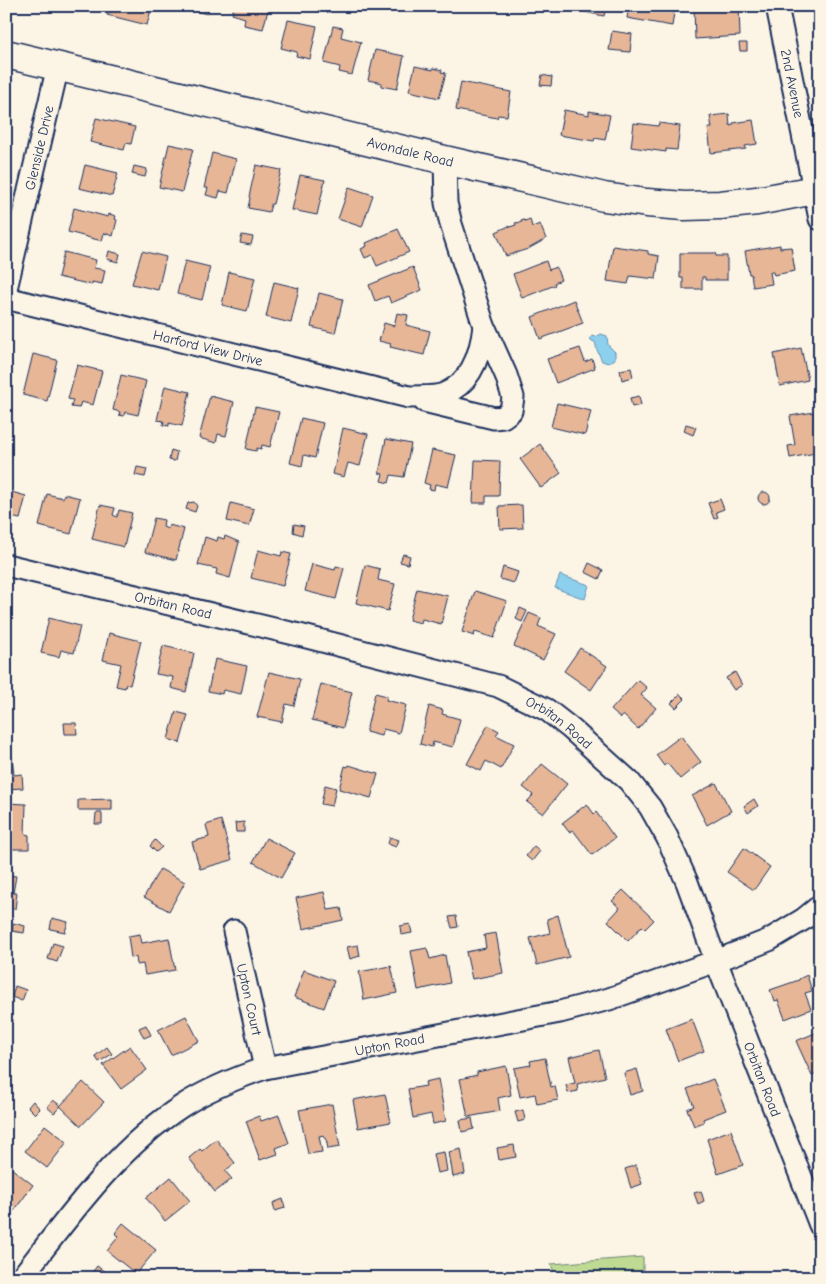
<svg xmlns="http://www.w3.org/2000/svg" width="826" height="1284" font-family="'Comic Neue',sans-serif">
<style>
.green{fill:#bfda92;stroke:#6d8478}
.water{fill:#8dd0ee;stroke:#5f90b4}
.building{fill:#e6b697;stroke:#1b2f5e}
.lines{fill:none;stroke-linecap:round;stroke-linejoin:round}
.street-casing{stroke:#1b2f5e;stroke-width:25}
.secondary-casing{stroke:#1b2f5e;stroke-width:31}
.street{stroke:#fcf5e5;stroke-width:21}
.secondary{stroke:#fcf5e5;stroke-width:28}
.labels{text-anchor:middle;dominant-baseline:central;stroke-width:4;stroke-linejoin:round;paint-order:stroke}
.street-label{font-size:14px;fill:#1b2f5e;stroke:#fcf5e5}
</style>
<rect width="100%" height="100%" fill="#fcf5e5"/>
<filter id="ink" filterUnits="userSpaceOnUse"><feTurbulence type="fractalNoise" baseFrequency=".02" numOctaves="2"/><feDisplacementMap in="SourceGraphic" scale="10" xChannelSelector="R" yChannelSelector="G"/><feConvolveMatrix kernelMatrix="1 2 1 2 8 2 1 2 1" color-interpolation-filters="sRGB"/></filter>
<g filter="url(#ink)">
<path class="green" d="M643,1257V1278H556L551,1264Z"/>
<path class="water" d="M601,334L607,336L608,345L615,352V359L608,363L602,361L597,350L595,342L592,341L590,339L592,336L596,337Z
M560,575L589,585L585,599L555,588Z"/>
<path class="building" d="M109,6H152L147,25L107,15Z
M188,6H209L207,14L187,9Z
M234,6H269L263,29L244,25L245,18L232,14Z
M572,6H606L604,16L584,12V9Z
M629,6H675L672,26L627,18Z
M694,6H739L740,36L695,39Z
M288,20L317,26L310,59L296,56L297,52L281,48Z
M333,26L343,28L341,37L361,42L352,75L339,72L340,67L324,63Z
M612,31L632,34L630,52L609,50Z
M739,43H747V51H740Z
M375,50L404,56L397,89L381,86L382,83L368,80Z
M415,66L433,70V68L442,70L441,72L446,73L439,98L409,91Z
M542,75L552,77L551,86L540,85Z
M461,82L511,92L507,116L498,115L497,118L456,110Z
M564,110L589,115V111L610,115L605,140L595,138L594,141L559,135Z
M729,114L730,126L733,125V123L753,120L757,144L745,146L746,149L711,153L708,128H712L710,116Z
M96,118L135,127L131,144L126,143L124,150L90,142Z
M634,123L658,126L659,123L680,126L677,150L666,149V152L631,147Z
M169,144L193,149L182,192L159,187Z
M212,153L236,159L228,193L220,191L218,198L206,195L208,188H204Z
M85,165L118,173L112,196L79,188Z
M256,165L281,170L273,204H271L269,212L248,208L250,198L249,197Z
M134,166L147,169L145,177L132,174Z
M300,175L325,180L317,215L292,210Z
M349,187L373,195L362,227L338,219Z
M74,208L108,217L109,214L116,216L115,219L117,220L113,236L104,233L102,241L68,232Z
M530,219L532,227L540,224L546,239L528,249L506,256L496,232L509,226L510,227L516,225L515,223L522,222L521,221L524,220L525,221Z
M398,229L409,252L377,266L372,255L365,258L361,249L367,246L366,243Z
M242,235L253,237L251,245L240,243Z
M780,245V248L791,247L795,271L774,275L773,272H770L772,284L753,287L751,274H749L745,251Z
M613,246L648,251V254L659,256L656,279L630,276L628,284L607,281Z
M109,251L120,254L118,262L107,259Z
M142,251L166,257L158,290L132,284Z
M64,252L96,260L94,268L105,270L102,284L92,282V285L58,277Z
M680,253H715L716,256H727V280H705V277H702V289H683V278H680Z
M185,261L210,267L202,300L177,294Z
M546,261L549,270L556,267L561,280L554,283L555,285L522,298L513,274Z
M413,267L422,290L391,303L388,296L375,301L369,285Z
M229,272L255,278L247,311L222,305Z
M274,282L299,288L291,323L266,317Z
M319,293L343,299L335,333L311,327Z
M574,300L583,323L540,339L532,317Z
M397,313L408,315L406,325L430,331L424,355L390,347L391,344L379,341L384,323L394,326Z
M580,348L585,362L592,359L595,368L556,383L547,359Z
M801,348L808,380L780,386L774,354Z
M33,354L57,360L47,401L23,395Z
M77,365L102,371L93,405L81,402L79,408L71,407L73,400L68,399Z
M631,368L633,377L622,380L620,370Z
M121,375L146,381L138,415L125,412L124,416L119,415L120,412L113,410Z
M165,386L190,392L182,426L169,423V426L163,425L164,421L157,420Z
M210,396L234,402L226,436L218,434L216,443L199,438Z
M639,396L641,405L632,407L630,398Z
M557,403L591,411L585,435L551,427Z
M255,407L279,412L270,447L262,445L261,449L257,448L256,451L246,449Z
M814,412L820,452L790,458L788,446L795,445L790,416Z
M301,418L323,423L315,458L304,455L302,466L290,463Z
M686,424L696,427L693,435L684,431Z
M343,428L368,434L360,466L348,463L344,477L333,474Z
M386,439L411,444L404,477L391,475L389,483L381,481L383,474L379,473Z
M540,444L561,473L541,488L520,459Z
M171,450L177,452L175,461L169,460Z
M432,450L456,455L448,487L435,484L434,490L429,489L430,485L424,483Z
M475,460L500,461L499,496H486V503H473Z
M137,467L147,469L145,477L135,475Z
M6,481L11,482L8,491L26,496L20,519L6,516Z
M758 498a6 6 0 1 1 12 0a6 6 0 1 1-12 0Z
M47,494L63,498L64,494L80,498L71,534L39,526Z
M720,499L724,509L716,512L718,517L714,519L708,503Z
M194,502L197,506L195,512L186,509L188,503Z
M231,503L254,509L249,526L227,521Z
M100,505L115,508L113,515L117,517L119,510L132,513L124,547L92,539Z
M522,505L523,528L500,529L499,506Z
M154,518L164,520L163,527L168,529L169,525L184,529L176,560L145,552Z
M294,524L304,526L302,535L293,532Z
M225,536L239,542L230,578L216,574L217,569L198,565L205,537L217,541L218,537L224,539Z
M820,548V575L815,549Z
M258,550L281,556L282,552L291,554L283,586L251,578Z
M403,554L410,556L408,564L400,562Z
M589,563L603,570L599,579L585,572Z
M312,564L335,570L336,566L344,568L336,599L305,591Z
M365,565L380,569L378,580L395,584L388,611L356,603Z
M503,567L518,572L514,583L500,579Z
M417,589L448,596L441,624L422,619L421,623L409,620Z
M475,591L507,601L494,638L475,632L474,636L462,632Z
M520,608L527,611L522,622L516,619Z
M529,613L541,618L538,626L556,634L543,660L514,646Z
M49,618L80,626L74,653L61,650L59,657L41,653Z
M109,633L141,641L130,685L126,684L125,688L116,686L121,664L103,660Z
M163,646L194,653L186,692L171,688L173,677L156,674Z
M580,648L607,666L591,690L564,671Z
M215,659L247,666L241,694L223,690L222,694L208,691Z
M269,672L300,679L294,706L286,704L282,722L257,717Z
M735,672L742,685L734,690L726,678Z
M638,680L647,688L641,695L656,708L638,729L623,715L620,718L611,710Z
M321,684L352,692L343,728L312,720Z
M375,693L387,696L386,700L406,705L399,733L383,729L381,736L366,732Z
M680,694L685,699L676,708L671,703Z
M429,706L443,710L442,714L460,719L453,747L433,742L432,747L420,744Z
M176,712L188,715L180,743L168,739Z
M64,723H76L77,734H65Z
M488,725L499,731L496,735L514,744L501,769L486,761L481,771L467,764Z
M681,736L701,762L680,779L667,763L664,766L656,755Z
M12,756L14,775L22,774L23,788L6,789V757Z
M542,764L567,784L543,814L527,802L533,795L523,787Z
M349,765L378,774L371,798L339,789L345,766L348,767Z
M716,783L731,811L707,825L692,796Z
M325,785L336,788L332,806L321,804Z
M112,799V810H78V800Z
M754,799L758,806L748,813L744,806Z
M6,803L26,804L25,834L29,835V849H6Z
M587,804L594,814L596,812L615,838L592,855L573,830L569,832L562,823Z
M96,813H102V824H95Z
M221,820L232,860L200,869L192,842L209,837L206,825Z
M244,822V832H236L235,823Z
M390,837L399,840L396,847L388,844Z
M266,838L295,853L281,878L253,862Z
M155,840L162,847L156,852L150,846Z
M534,846L540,851L532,861L526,856Z
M744,848L770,867L754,890L727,872Z
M160,869L185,882L169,911L144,897Z
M6,875L16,876L13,893H17L15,909L6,908Z
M623,890L654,920L645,929L642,926L628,941L608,921L620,908L612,901Z
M324,892L328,910L341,908L343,920L303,929L296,898Z
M558,915L569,957L537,965L530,938L550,933L547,919Z
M456,916L458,927L452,928L449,917Z
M52,918L68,922L65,932L50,929Z
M13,923L25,926L24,933L12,931Z
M410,924L412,933L401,935L400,926Z
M496,933L503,973L472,979L466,952L486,948L484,935Z
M140,934L142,943L169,938L175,970L145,975L143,964L137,965L136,957L131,958L128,936Z
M53,943L63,946L57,962L48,959Z
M358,945L360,956L350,959L347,947Z
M427,948L430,959L445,955L450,983L418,990L411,951Z
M391,966L397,993L364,1000L359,972Z
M304,970L334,981L324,1008L294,997Z
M807,975L812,991L805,993L811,1009L785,1019L778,1000L775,1001L770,990L799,980V979Z
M15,986L26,990L22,1001L12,997Z
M186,1016L199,1041L171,1055L158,1030Z
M692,1019L704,1051L678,1061L666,1029Z
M146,1025L151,1035L144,1038L139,1028Z
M820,1031V1073L812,1076L796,1041Z
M130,1046L147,1070L121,1089L103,1065Z
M107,1047L112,1054L99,1062L95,1056Z
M599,1050L605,1077L577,1084L578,1091L568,1093L566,1085L575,1083L569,1057Z
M545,1058L551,1087L555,1086L558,1100L537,1104L535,1094L520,1097L514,1068L531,1065L530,1061Z
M506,1066L511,1095L498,1098L500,1111L468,1117L460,1079L477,1075V1072Z
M637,1069L643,1091L630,1095L624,1073Z
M438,1079L446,1121L433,1124L431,1114L413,1118L408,1089L426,1086L425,1082Z
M713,1079L726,1110L703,1119L704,1122L694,1126L687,1109L694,1106L687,1089Z
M83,1082L104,1102L81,1126L60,1106Z
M385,1094L391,1122L358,1128L353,1100Z
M53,1100L61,1106L54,1113L47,1107Z
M33,1101L40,1109L35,1114L28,1107Z
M332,1104L340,1147L328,1149L326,1138H324V1135L319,1136L322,1152L308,1154L299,1110Z
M523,1110L525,1120L518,1122L515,1112Z
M279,1115L289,1143L276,1148L278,1154L260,1160L246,1121L259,1116L261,1121Z
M472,1118L474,1129L462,1132L460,1120Z
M45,1125L67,1142L47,1168L25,1151Z
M731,1130L743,1165L718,1174L707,1139Z
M216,1139L235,1163L225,1171L232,1179L215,1192L189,1158L200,1149L202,1151Z
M514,1145L516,1157L499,1160L497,1148Z
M461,1149L465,1174L453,1177L449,1152Z
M444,1152L447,1171L437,1173L433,1154Z
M636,1165L642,1184L631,1188L625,1169Z
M11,1168L33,1185L14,1211L6,1205V1174Z
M171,1177L190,1201L165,1221L146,1198Z
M701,1191L704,1201L698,1204L694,1193Z
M283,1199L285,1208L275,1211L273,1203Z
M123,1223L156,1250L136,1274L107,1251L119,1236L115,1233Z
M97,1266L113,1278H88Z"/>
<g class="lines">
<defs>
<g id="street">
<path id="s1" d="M777,6L820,219"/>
<path id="s2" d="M6,289L58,66"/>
<path id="s3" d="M6,298L409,397C420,396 434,398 444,394C472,383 481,353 484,326L451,224L446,203L445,160"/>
<path d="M424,401L494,418L503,417L511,411L513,397L506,375L484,326"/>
<path id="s4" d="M6,565L303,636L498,686L547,710L570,728L629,781L650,807L667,837L687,882L716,961L820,1225"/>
<path id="s5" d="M234,931L265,1068"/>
<path id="s6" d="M21,1278C69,1217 116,1149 182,1106C208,1089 236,1078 265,1068L560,1012L609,999L716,961L769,940L804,919L820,906"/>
</g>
<g id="secondary">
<path id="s7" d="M6,54L445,160L604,197L647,203L684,206L720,205L757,201L820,189"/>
</g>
</defs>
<use href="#street" class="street-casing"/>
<use href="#secondary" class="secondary-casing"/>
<use href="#street" class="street"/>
<use href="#secondary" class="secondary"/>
</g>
</g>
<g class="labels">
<g class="street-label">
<text stroke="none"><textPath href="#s1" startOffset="79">2nd Avenue</textPath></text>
<text stroke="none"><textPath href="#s2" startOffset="145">Glenside Drive</textPath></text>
<text stroke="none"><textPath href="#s7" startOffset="416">Avondale Road</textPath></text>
<text stroke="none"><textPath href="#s3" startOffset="208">Harford View Drive</textPath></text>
<text stroke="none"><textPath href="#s4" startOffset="172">Orbitan Road</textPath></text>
<text stroke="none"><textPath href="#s4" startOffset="578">Orbitan Road</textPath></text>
<text stroke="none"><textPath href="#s5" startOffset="70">Upton Court</textPath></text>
<text stroke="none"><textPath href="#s6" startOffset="455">Upton Road</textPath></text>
<text stroke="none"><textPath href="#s4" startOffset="998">Orbitan Road</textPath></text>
</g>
</g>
<rect width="826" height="1284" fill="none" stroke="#fcf5e5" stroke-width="25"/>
<rect x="12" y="12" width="801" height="1259" fill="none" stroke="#1b2f5e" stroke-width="2" filter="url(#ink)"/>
</svg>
